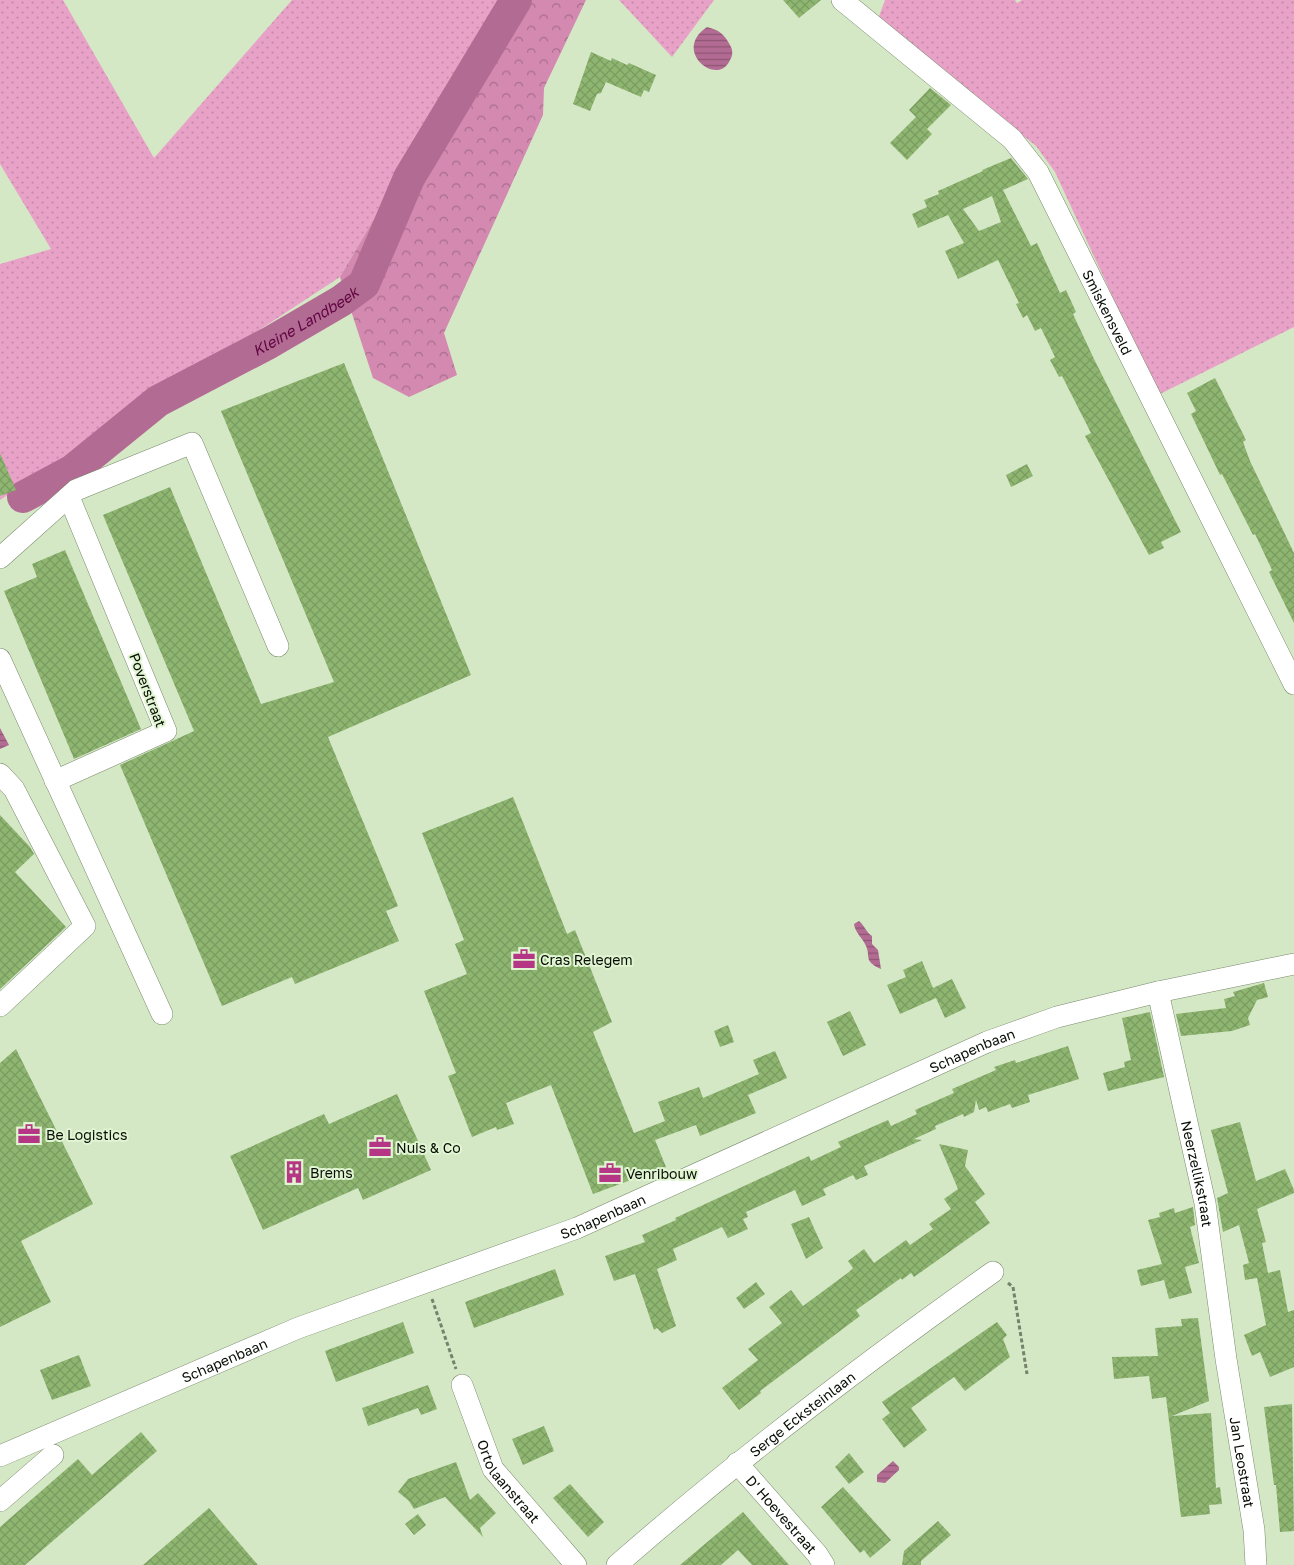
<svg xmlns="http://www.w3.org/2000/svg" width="1294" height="1565" font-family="'Golos Text',sans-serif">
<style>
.grass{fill:url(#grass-dots)}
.forest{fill:url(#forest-crowns)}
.water{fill:url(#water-rules)}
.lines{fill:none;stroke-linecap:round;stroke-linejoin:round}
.river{stroke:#b26b92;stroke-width:32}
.building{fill:url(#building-cross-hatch);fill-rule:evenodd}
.minor-casing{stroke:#798a6c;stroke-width:22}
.path{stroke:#75826c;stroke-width:3;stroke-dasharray:4 2.5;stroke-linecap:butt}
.minor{stroke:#fff;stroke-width:21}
.labels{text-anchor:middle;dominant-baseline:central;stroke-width:4;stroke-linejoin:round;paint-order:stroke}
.street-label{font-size:14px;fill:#070d04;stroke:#e1f5d3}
.poi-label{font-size:14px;fill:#070d04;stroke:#e1f5d3;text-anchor:start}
.water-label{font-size:15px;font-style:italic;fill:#600442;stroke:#e1f5d3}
</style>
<defs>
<pattern id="grass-dots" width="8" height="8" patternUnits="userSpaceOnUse" patternTransform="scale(1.25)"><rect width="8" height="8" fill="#e9a2c7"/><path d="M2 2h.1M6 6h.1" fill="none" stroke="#c68aa9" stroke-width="1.8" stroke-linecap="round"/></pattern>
<pattern id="forest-crowns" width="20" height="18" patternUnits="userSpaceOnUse" patternTransform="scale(1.25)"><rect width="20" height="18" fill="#d389b0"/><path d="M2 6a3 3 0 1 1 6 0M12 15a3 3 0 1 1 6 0" fill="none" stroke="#a96e8d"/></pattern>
<pattern id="water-rules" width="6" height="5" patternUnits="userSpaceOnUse" patternTransform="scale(1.25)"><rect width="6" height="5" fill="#b26b92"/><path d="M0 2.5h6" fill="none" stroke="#8f5675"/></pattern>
<pattern id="building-cross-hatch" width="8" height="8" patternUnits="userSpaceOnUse" patternTransform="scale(1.25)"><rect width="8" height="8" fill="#8fb671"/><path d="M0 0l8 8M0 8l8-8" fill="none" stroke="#7a9b60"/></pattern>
</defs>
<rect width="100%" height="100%" fill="#d4e8c6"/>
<path class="grass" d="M0,0H63L154,158L292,0H502L340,277L0,500V264L51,249L0,164Z
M619,0H714L672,57Z
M885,0H1015L1017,3L1022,0H1294V327L1158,395L1055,172L1036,146L878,19Z"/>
<path class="forest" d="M502,0H586L544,88L543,115L444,333L457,375L409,397L373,378L340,277Z"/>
<path class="water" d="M707,27C719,30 724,34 730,45C733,50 733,55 730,60C718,88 671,51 707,27Z
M0,728L9,745L0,749Z
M859,921C865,926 866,932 872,936V944L878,950L881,969C863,961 871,957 866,946C863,938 855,933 854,924Z
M893,1461L899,1467V1470L885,1483L877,1482V1475Z"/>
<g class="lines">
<path class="river" id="s1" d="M23,497L73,470L158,401L269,343L341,301L364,284L409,178L516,0"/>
</g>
<path class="building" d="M783,0H821L799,18Z
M591,52L611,61L612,58L627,65L629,63L656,75L649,92L644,90L641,97L606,82L601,93L597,94L590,111L573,104Z
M930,88L951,105L927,129L932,134L907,160L890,143L916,117L909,110Z
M1011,158L1028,179L1003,190L1031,246L1037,243L1060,293L1066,290L1076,312L1073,314L1094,359L1181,532L1161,542L1164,548L1149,555L1085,436L1091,433L1062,376L1059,377L1050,360L1055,357L1041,328L1035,331L1027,315L1023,318L1016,304L1019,303L998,260L958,279L945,251L964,243L948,215L918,228L912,214L927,207L924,200L939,194L938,191L983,171L982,170ZM992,196L1001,222L979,231L963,209Z
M344,363L471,675L328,737L398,906L386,911L399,941L295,984L292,977L222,1006L120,765L194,731L103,515L170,487L261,704L334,682L221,411Z
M1215,378L1246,440L1243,442L1250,461L1294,553V623L1269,572L1272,570L1255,534L1253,535L1222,474L1220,475L1191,414L1196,411L1187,393Z
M0,453L16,490L0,496Z
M1027,464L1033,476L1011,487L1006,475Z
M65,550L141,729L74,759L4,591L37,577L32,564Z
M513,797L567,934L575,930L612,1022L593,1032L634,1133L665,1121L658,1102L699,1087L703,1098L759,1074L753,1060L775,1051L787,1078L748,1095L756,1113L700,1136L696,1125L655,1140L666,1167L593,1194L551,1085L506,1103L514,1124L497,1130L496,1127L472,1137L448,1076L456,1073L424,991L467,974L455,944L464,940L422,833Z
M0,815L30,847L34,854L15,872L66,927L0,989Z
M922,961L933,988L952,979L966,1008L945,1018L936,998L900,1014L887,985L906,977L903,970Z
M1264,983L1268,997L1257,1000L1248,1018L1250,1025L1232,1031L1181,1036L1176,1014L1226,1008L1224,999L1235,996L1233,992Z
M850,1011L866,1045L843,1056L827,1022Z
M1150,1012L1164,1077L1108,1091L1103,1073L1125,1067L1124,1062L1131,1060L1122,1018Z
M728,1025L734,1042L720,1047L714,1031Z
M1068,1046L1079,1079L1028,1095L1030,1102L1012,1108L1010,1104L988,1112L986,1107L979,1110L976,1100L974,1112L964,1117L963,1114L935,1126L936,1129L914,1139L922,1140L864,1166L868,1175L856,1180L853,1175L823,1189L826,1195L802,1206L795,1190L746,1212L748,1217L743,1219L748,1229L728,1238L722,1227L673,1249L677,1260L657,1269L676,1326L662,1333L657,1328L654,1330L635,1274L614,1281L605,1256L645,1242L642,1235L676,1220L675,1218L809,1156L811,1161L841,1147L838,1142L888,1120L891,1126L917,1114L915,1110L954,1093L952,1089L996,1070L994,1067L1015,1060L1016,1063Z
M16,1049L93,1204L21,1241L51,1302L0,1327V1063Z
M397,1094L431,1170L363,1200L358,1188L263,1230L230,1156L324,1114L329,1124Z
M1240,1122L1256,1181L1285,1169L1294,1190V1193L1257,1209L1266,1242L1262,1243L1268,1273L1280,1270L1288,1312L1294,1310V1367L1270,1377L1260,1352L1252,1356L1244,1335L1266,1325L1257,1278L1245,1280L1243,1265L1249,1263L1239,1225L1223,1232L1217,1198L1228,1193L1211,1130Z
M939,1144L968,1150L965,1166L985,1194L975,1202L990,1223L914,1277L911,1273L902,1280L901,1278L856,1310L860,1316L760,1391L761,1393L739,1410L722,1388L758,1360L748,1349L782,1323L769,1307L791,1290L803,1306L849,1272L853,1268L848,1261L864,1249L874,1263L906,1240L910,1245L933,1229L929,1224L951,1209L944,1199L958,1189Z
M1193,1207L1195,1225L1190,1227L1199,1263L1185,1267L1192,1293L1169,1299L1164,1280L1141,1286L1137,1270L1162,1264L1148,1220L1160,1217L1159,1213L1174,1208L1175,1213Z
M809,1217L823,1248L806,1259L791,1224Z
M555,1269L564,1295L474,1328L465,1302Z
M756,1282L765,1294L744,1309L736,1298Z
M1198,1318L1209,1401L1172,1416L1211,1413L1216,1488L1220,1487L1222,1504L1209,1505L1210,1514L1181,1517L1166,1397L1152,1399L1149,1376L1114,1379L1112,1357L1158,1356L1155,1328L1182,1326L1181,1319Z
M403,1322L414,1353L336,1382L325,1351Z
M997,1322L1007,1335L1003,1339L1010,1357L965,1391L954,1377L911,1408L927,1430L904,1448L882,1419L890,1413L882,1402Z
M79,1355L91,1386L52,1400L40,1370Z
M428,1385L437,1409L421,1415L418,1408L368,1426L362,1408Z
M1292,1404L1294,1531L1280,1532L1276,1485H1274L1264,1407Z
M544,1426L554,1451L523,1465L512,1439Z
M141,1432L157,1451L25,1565H0V1527L78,1459L92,1475Z
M849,1453L864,1472L849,1484L835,1467Z
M456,1462L470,1500L478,1493L496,1513L480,1528L483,1537L445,1497L414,1509L409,1501L398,1492L408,1479Z
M570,1484L604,1522L588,1537L553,1498Z
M843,1487L891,1540L870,1558L864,1550L860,1553L821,1507Z
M209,1508L258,1565H143Z
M743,1512L789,1565H752L738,1550L721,1565H680Z
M418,1514L426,1525L414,1535L405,1524Z
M938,1521L951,1535L921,1561V1565H902L904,1551Z"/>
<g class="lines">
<defs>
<g id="minor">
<path id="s2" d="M842,0L1012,139L1038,172L1294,684"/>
<path d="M0,558L76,490L192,443L278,646"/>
<path d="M0,659L162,1014"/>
<path d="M0,774L14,789L85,926L0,1006"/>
<path d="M55,781L166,731L69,497"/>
<path id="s3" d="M1158,992L1205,1203L1226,1359L1254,1530L1256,1565"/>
<path id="s4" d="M462,1385L493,1469L576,1565"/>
<path id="s5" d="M0,1456L298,1328L577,1228L987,1042L1057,1017L1158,992L1294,964"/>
<path id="s6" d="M737,1463L817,1554L824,1565"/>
<path d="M0,1501L53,1455"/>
<path id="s7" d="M617,1565C737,1460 863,1364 993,1272"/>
</g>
</defs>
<use href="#minor" class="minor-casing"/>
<path class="path" d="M1008,1283L1013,1287L1027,1374
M432,1299L456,1369"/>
<use href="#minor" class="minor"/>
</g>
<defs>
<symbol id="office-bare" viewBox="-9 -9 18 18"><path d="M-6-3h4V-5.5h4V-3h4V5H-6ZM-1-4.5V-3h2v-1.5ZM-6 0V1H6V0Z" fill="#b43684" stroke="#e1f5d3" stroke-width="2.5" paint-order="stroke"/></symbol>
<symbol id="building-bare" viewBox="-9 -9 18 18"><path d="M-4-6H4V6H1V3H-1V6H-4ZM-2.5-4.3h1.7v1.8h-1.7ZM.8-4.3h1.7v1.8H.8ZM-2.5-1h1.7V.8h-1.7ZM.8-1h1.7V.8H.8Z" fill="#b43684" stroke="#e1f5d3" stroke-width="2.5" paint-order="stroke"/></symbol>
</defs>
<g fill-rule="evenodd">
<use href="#office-bare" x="508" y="943" width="32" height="32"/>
<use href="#office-bare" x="13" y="1118" width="32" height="32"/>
<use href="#office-bare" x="364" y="1131" width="32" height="32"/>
<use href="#building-bare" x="278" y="1156" width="32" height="32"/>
<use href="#office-bare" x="594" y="1157" width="32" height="32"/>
</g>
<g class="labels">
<g class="street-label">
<text stroke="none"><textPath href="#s2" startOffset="418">Smiskensveld</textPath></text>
<text transform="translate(148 690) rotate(69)">Poverstraat</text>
<text stroke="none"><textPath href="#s5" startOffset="1054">Schapenbaan</textPath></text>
<text stroke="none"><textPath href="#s3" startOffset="186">Neerzellikstraat</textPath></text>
<text stroke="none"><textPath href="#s5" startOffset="649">Schapenbaan</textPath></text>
<text stroke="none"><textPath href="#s5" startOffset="244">Schapenbaan</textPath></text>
<text stroke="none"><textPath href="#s7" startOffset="239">Serge Ecksteinlaan</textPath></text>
<text stroke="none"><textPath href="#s3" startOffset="478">Jan Leostraat</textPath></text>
<text stroke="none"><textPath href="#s4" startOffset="108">Ortolaanstraat</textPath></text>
<text stroke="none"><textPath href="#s6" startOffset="68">D' Hoevestraat</textPath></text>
</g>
<g class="poi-label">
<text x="540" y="959">Cras Relegem</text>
<text x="46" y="1134">Be Logistics</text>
<text x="396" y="1147">Nuis &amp; Co</text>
<text x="310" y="1172">Brems</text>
<text x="626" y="1173">Venribouw</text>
</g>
<g class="water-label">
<text stroke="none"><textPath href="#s1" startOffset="334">Kleine Landbeek</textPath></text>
</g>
</g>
</svg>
